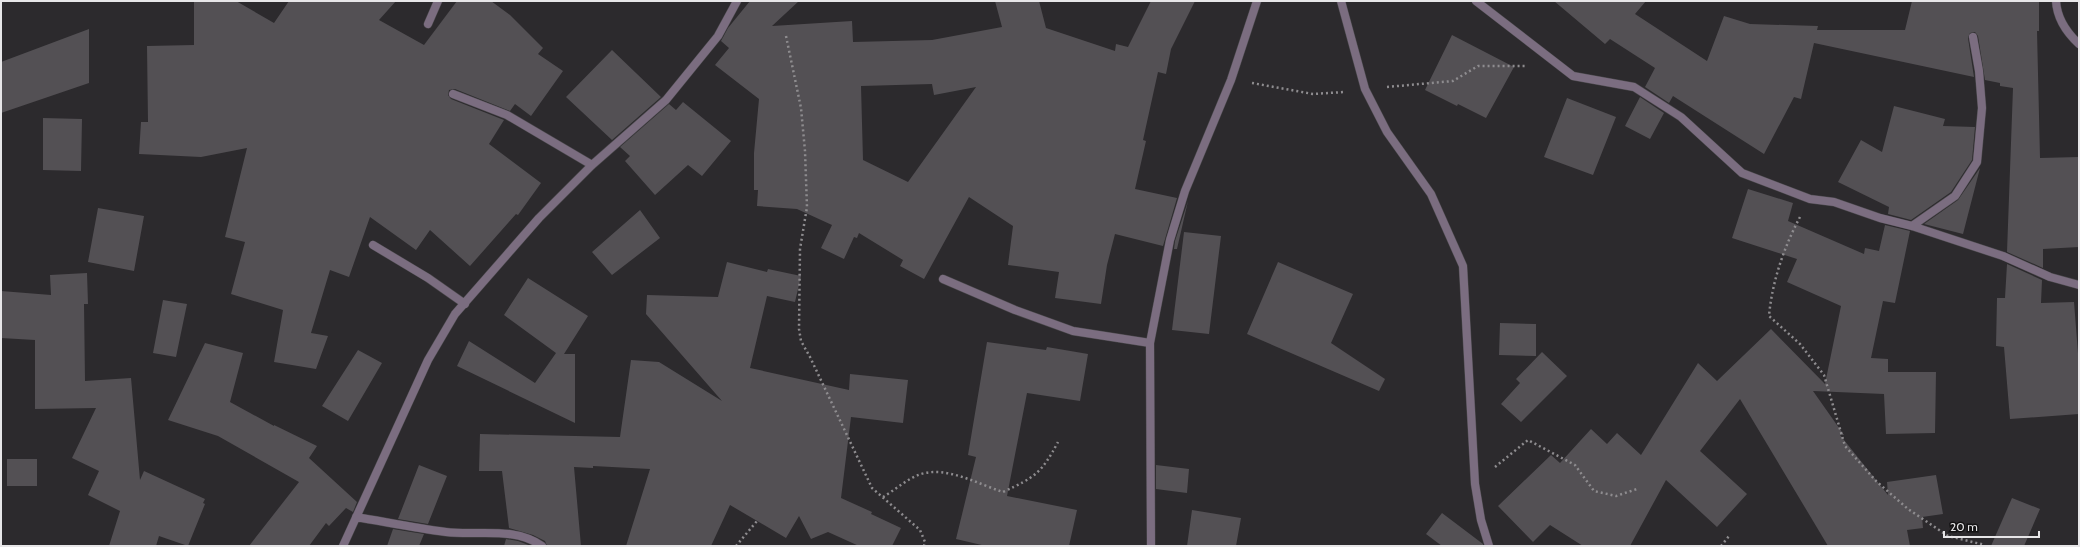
<svg xmlns="http://www.w3.org/2000/svg" width="2080" height="547" font-family="Cabin,sans-serif">
<style>
.building{fill:#535054;fill-rule:evenodd}
.lines{fill:none;stroke-linecap:round;stroke-linejoin:round}
.street-casing{stroke:#4a484b;stroke-width:9}
.path{stroke:#8e8c8f;stroke-width:2.5;stroke-dasharray:2 3;stroke-linecap:butt}
.street{stroke:#7b6d80;stroke-width:8}
</style>
<rect width="100%" height="100%" fill="#2c2a2d"/>
<path class="building" d="M194,1H236L274,23L289,1H396L379,20L424,45L457,1H491L510,15L543,48L538,54L563,71L531,116L515,104L510,111L455,89L449,90L448,95L451,99L504,120L489,144L541,183L518,215L516,214L470,266L430,230L416,250L370,217L349,277L330,270L311,333L328,336L316,369L274,362L283,310L231,294L245,242L225,237L247,148L201,157L139,154L141,122H148L147,46L194,45Z
M750,1H799L772,26L852,21L853,42L932,40L1002,27L995,1H1039L1046,28L1115,51L1116,44L1128,47L1151,1H1195L1171,49L1166,74L1158,72L1143,140L1146,141L1135,189L1177,198L1163,246L1115,234L1107,265L1101,304L1055,298L1059,272L1008,265L1013,226L969,197L924,279L900,266L903,260L859,233L857,238L854,237L844,259L821,248L832,225L797,209L757,206L758,190H754V153L759,99L715,65L729,48L721,41L728,28ZM932,84L934,95L976,87L908,182L863,160L861,86Z
M1554,1H1646L1635,14L1707,61L1724,16L1750,24L1818,26L1817,30H1905L1912,1H2039V31H2037L2040,158L2079,157V247L2043,249V268L2007,252L2013,88L2000,86V83L1985,80L1978,36L1975,32L1970,33L1968,38L1974,77L1814,43L1801,99L1794,97L1764,154L1673,96L1669,103L1645,87L1655,68L1610,39L1605,44Z
M89,29V83L1,113V62Z
M1452,35L1514,67L1486,118L1458,104L1457,106L1425,90Z
M612,50L661,97L612,140L566,97Z
M1640,97L1664,113L1650,139L1625,126Z
M1567,98L1616,117L1593,175L1544,157Z
M683,102L731,141L702,176L688,165L655,195L625,161L630,156L620,147L669,104L676,110Z
M1894,106L1945,119L1943,126L1975,127L1972,160L1951,192L1911,220L1888,214L1889,207L1838,182L1861,140L1882,152Z
M43,118L82,119L81,171L43,170Z
M1980,168L1963,234L1924,224L1958,200Z
M1748,189L1793,203L1788,221L1864,254L1865,248L1879,251L1885,225L1910,231L1895,303L1883,301L1871,358L1888,359V372H1936L1935,433L1886,434L1884,394L1813,391L1844,435H1840L1888,495L1887,482L1936,475L1943,514L1922,517L1923,528L1907,530L1910,546H1828L1740,399L1700,451L1747,494L1717,527L1666,480L1630,546H1583L1550,525L1533,542L1498,506L1551,455L1560,463L1591,429L1607,444L1617,433L1641,455L1698,363L1717,381L1771,329L1825,384L1841,306L1787,282L1797,259L1732,238Z
M1188,201L1177,249H1174L1175,241Z
M98,208L144,216L134,271L88,262Z
M640,210L660,238L612,275L592,252Z
M1184,232L1221,236L1209,334L1172,330Z
M727,262L767,272L768,269L801,276L795,302L767,296L750,368L849,390L850,374L908,380L903,423L851,417L841,498L872,512L871,514L901,528L892,546H859L828,532L811,539L799,516L786,538L730,505L711,546H626L650,469L593,466V468L574,467L581,546H547L545,541L533,535L509,528L502,471H479L480,434L620,437L631,360L659,362L722,401L646,314L647,295L718,297Z
M1278,262L1353,294L1331,343L1385,379L1379,391L1247,334Z
M2007,264L2042,280L2041,303L2074,302L2079,366V414L2010,419L2004,347L1996,346L1997,298H2005Z
M87,273L88,304H84L85,381L131,378L140,480L144,471L205,499L203,503L205,504L188,546L159,536L156,546H109L120,511L88,495L99,471L72,458L96,408L35,409V340L1,338V291L51,295L50,275Z
M528,278L588,316L564,354H575V423L457,366L469,341L535,383L556,353L504,315Z
M163,300L187,304L176,357L153,353Z
M1500,323L1536,324V356L1499,355Z
M987,342L1046,350L1047,347L1088,354L1080,401L1027,393L1007,496L1077,510L1069,546H986L956,539L976,457L968,455Z
M205,343L243,353L230,402L274,426V425L317,446L309,458L357,502L353,512L346,508L329,526L326,523L309,546H249L299,482L218,436L168,420Z
M358,350L382,363L348,421L322,406Z
M1542,352L1567,376L1521,422L1501,404L1520,383L1516,379Z
M7,459H37V486H7Z
M419,465L447,476L428,524L398,519Z
M1156,465L1189,469L1187,493L1156,489Z
M2012,498L2040,509L2024,546H1991Z
M1192,510L1241,518L1236,546H1187Z
M1442,513L1483,544V546H1442L1426,534Z
M393,529L411,532L424,534L419,546H387Z
M506,539L518,541L531,546H504Z"/>
<g class="lines">
<defs>
<path id="street" d="M1341,1L1365,89L1387,132L1431,194L1463,266L1475,484L1481,520L1489,546
M1476,1L1573,76L1634,87L1681,117L1742,173L1810,199L1834,202L1880,218L1912,226L2003,256L2050,277L2079,285
M2056,1C2057,18 2066,32 2079,44
M428,24L438,1
M453,94L507,115L592,165
M1912,226L1955,196L1977,162L1982,108L1979,71L1973,37
M373,245L428,278L465,304
M943,279L1015,310L1073,331L1150,343
M356,517C386,522 416,528 446,532C478,536 514,526 542,546
M343,546L428,360L455,314L539,218L592,165L666,100L718,36L737,1
M1151,546L1150,343L1170,240L1185,191L1231,80L1257,1"/>
</defs>
<use href="#street" class="street-casing"/>
<path class="path" d="M786,36L801,108L805,151L807,207L800,249L799,329L801,341L810,357L872,488L920,530L925,542L924,546
M1252,83L1313,94L1344,92
M1387,87L1453,81L1478,66H1526
M1800,217C1784,247 1772,282 1769,316L1800,344L1824,375L1845,446L1876,481L1908,509L1948,536L1985,545
M1495,467L1528,440L1575,465L1594,491L1616,496L1637,489
M883,497C895,490 908,478 921,474C947,466 978,484 1003,492C1035,477 1041,474 1058,442
M736,546L757,521
M1721,546L1729,536"/>
<use href="#street" class="street"/>
</g>
<rect width="2080" height="547" fill="none" stroke="#e7e6e8" stroke-width="4"/>
<path d="M1944 531v6h95v-6" fill="none" stroke="#e7e6e8" stroke-width="2"/>
<text x="1950" y="531" font-size="12" fill="#e7e6e8" stroke="#141314" stroke-width="3" paint-order="stroke">20 m</text>
</svg>
